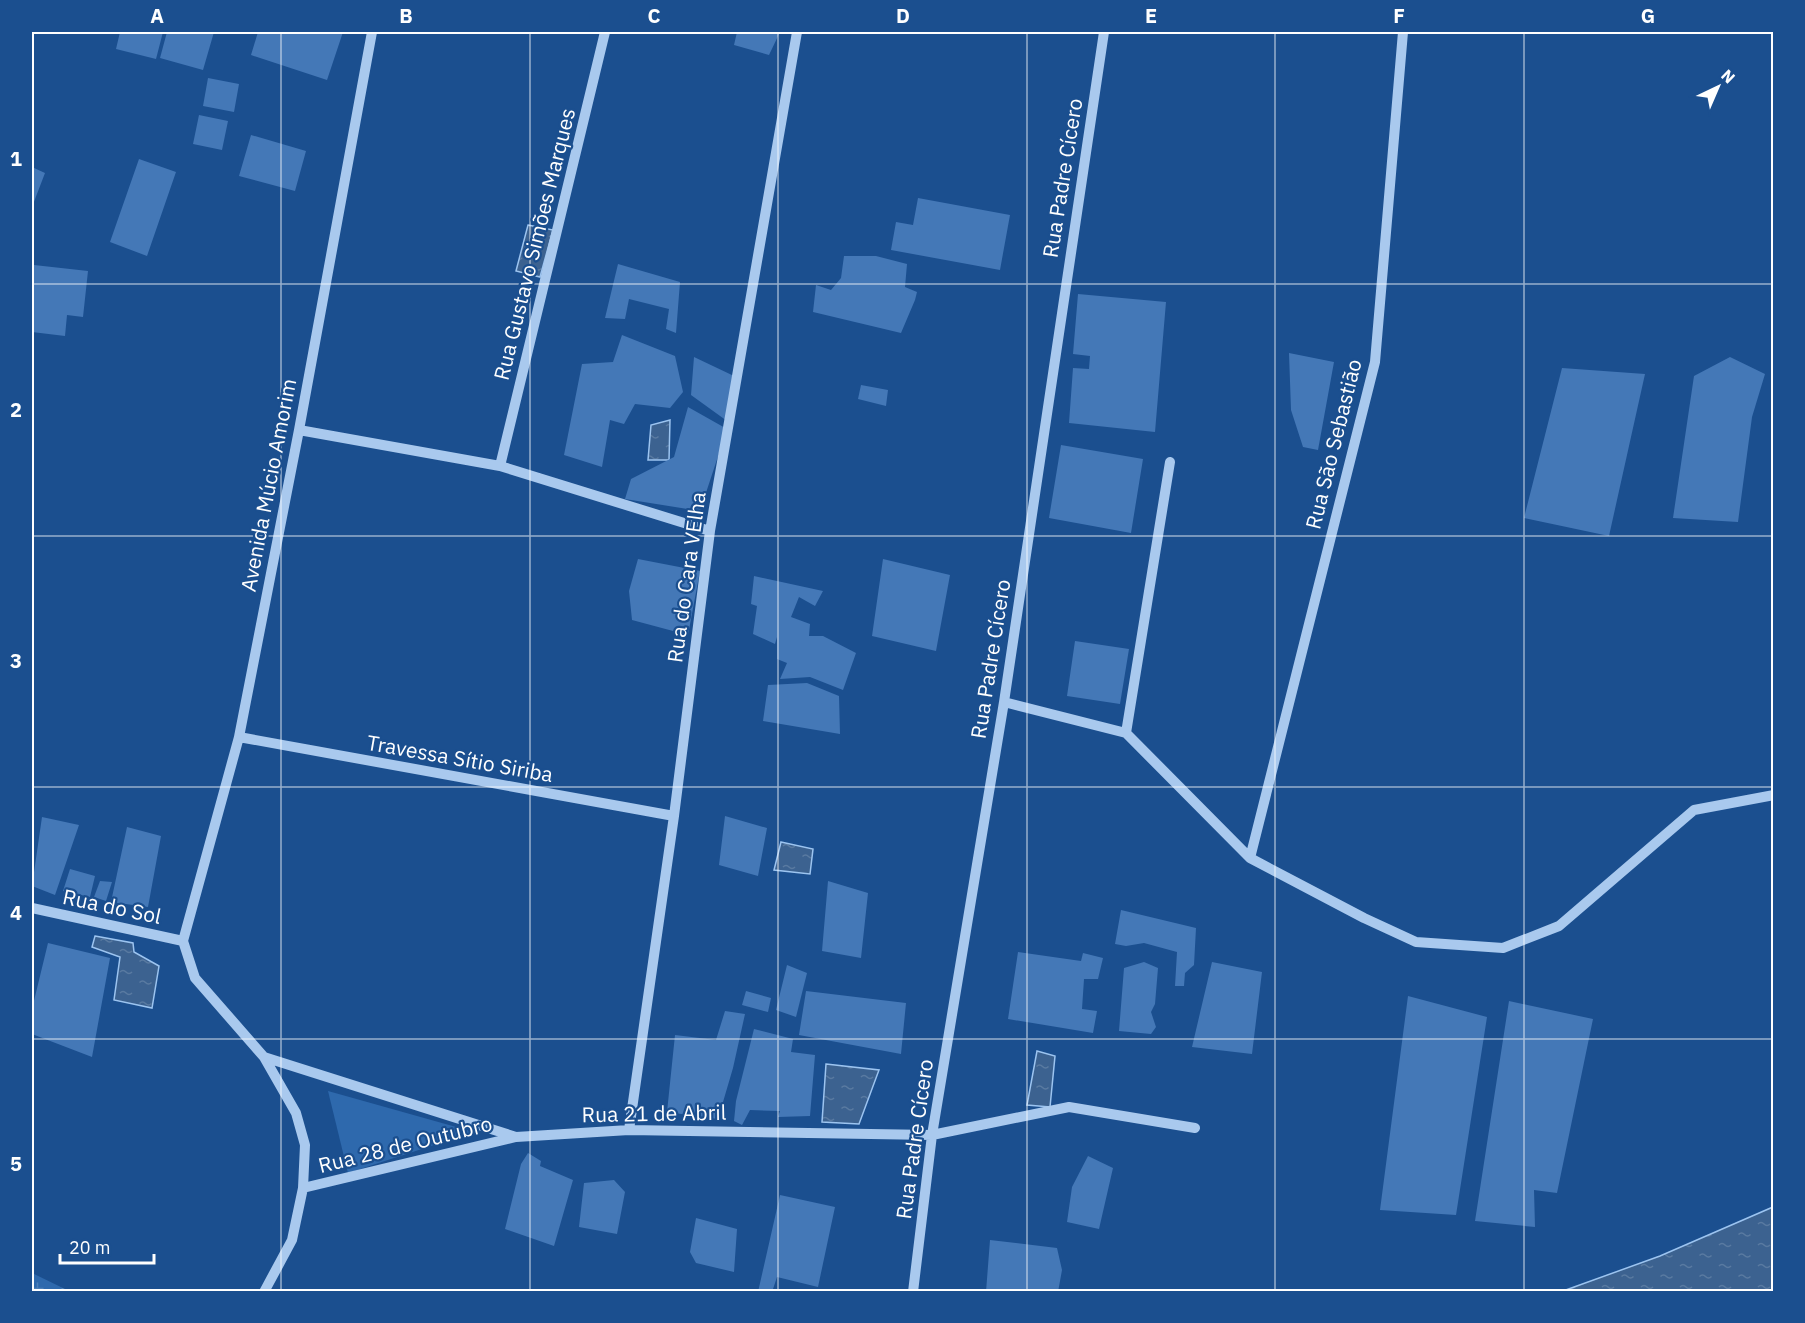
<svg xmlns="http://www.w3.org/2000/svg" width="1805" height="1323" font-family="'IBM Plex Sans',sans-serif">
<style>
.wetland{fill:url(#wetland-marsh)}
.park{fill:#2e69ad}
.water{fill:url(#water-ripples);stroke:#9cc4f0;stroke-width:1.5}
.building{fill:#4478b7}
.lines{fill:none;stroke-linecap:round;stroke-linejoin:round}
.minor{stroke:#a9c9ee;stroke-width:10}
.grid{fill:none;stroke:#fff;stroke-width:1.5;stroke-opacity:0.55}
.labels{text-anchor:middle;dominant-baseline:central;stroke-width:4.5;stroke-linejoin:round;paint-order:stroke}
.street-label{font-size:21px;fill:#fff;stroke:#1b4f8f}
.neatline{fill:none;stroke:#fff;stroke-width:2}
.grid-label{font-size:20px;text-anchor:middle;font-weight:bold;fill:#fff}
</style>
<defs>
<pattern id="wetland-marsh" width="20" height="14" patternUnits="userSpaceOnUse" patternTransform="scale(1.5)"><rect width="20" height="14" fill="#2e69ad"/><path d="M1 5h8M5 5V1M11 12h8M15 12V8" fill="none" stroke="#4d80b9"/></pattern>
<pattern id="water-ripples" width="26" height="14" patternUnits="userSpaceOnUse" patternTransform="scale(1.5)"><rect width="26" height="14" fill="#3c6290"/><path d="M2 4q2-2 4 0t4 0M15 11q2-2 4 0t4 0" fill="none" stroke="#597aa1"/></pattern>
</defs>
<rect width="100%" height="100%" fill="#1b4f8f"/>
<path class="wetland" d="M32,1273L69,1291H32Z"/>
<path class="park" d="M328,1091L474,1132L348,1173Z"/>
<path class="water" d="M528,225L553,230L540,277L516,271Z
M670,420L669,460H648L651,425Z
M781,842L813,849L810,874L774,870Z
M95,936L133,943L134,952L159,966L152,1008L114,1000L120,957L92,947Z
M1037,1051L1055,1056L1050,1107L1027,1105Z
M826,1064L879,1070L859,1124L822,1122Z
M1773,1207V1291H1563L1660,1256Z"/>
<path class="building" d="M120,32H163L156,59L116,49Z
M167,32H214L203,70L160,58Z
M258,32H343L327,80L251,55Z
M737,32H780L769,55L734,45Z
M208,78L239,84L234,112L203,106Z
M199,115L228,121L222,150L193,144Z
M251,135L306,151L295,191L239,176Z
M139,159L176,172L147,256L110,242Z
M32,167L45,173L32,207Z
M918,198L1010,215L1000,270L891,250L896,222L913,225Z
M844,256H876L907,264L905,287L917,292L915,300L901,333L813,312L816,285L831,290L841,278Z
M618,264L680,282L676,333L666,329L669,309L629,299L625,319L605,318Z
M34,265L88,271L83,317L67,315L65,336L32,332V289Z
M1078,294L1166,302L1155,432L1069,423L1073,368L1089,369L1090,356L1073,354Z
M622,335L675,356L683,392L670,408L635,404L624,424L610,420L602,467L564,455L582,364L613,362Z
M1289,353L1334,362L1318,450L1303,447L1291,410Z
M694,357L734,376L727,421L691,395Z
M1730,357L1765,374L1752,417L1738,522L1673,518L1694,376Z
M1562,368L1645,374L1609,536L1524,518Z
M861,385L888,390L886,406L858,399Z
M688,407L727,429L700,511L625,499L631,479L674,457Z
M1061,445L1143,459L1131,533L1049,518Z
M638,559L700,571L688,635L632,620L629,591Z
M883,559L950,575L936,651L872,636Z
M754,576L823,591L815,606L799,597L791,617L810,624L809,636H823L856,653L843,690L810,677L780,679L787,663L777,659V637L775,644L753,634L757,606L751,604Z
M1075,641L1129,649L1120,704L1067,696Z
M807,683L839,696L840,734L763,721L768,685Z
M725,816L767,828L758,876L719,865Z
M42,817L79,825L55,895L32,886Z
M127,827L161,836L148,907L111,902Z
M70,869L95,876L90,897L63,891Z
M100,881L112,882L106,901L94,897Z
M828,881L868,893L861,958L822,951Z
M1121,910L1196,928L1194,965L1185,973L1184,986H1175L1177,952L1144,943L1126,946L1115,944Z
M48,943L110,958L92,1057L32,1034V1009Z
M1018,952L1081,961L1083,953L1103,958L1098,979H1084L1082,1009L1097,1011L1093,1033L1008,1019Z
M1144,962L1158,968L1155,1004L1151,1012L1156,1027L1151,1034L1119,1031L1124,968Z
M1212,962L1262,972L1252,1054L1192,1047Z
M787,965L807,973L796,1017L776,1010Z
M746,991L771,998L768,1012L742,1005Z
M806,991L906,1003L901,1054L799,1035Z
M1408,996L1487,1017L1456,1215L1380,1210Z
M1509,1001L1593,1019L1557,1193L1534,1190L1535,1227L1475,1221Z
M725,1011L745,1014L733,1068L718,1119L667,1112L675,1035L716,1040Z
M754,1029L793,1039L791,1052L815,1055L810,1116L778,1117L780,1111L750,1110L742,1125L734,1121L736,1101Z
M528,1153L541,1161L540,1166L573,1180L554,1246L505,1229L521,1164Z
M1088,1156L1113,1168L1099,1229L1067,1222L1072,1187Z
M614,1180L625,1192L617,1234L579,1227L584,1183Z
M780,1195L835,1207L818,1287L777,1277L772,1292H758Z
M696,1218L737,1229L734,1272L696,1263L690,1252Z
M990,1240L1057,1248L1062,1270L1058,1292H986Z"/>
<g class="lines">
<path class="minor" d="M299,430L500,466L710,531
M500,466L605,32
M1004,702L1126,733L1250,858L1364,918L1416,942L1503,948L1559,926L1694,810L1774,795
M1126,733L1170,462
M239,737L674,816
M1250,858L1375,362L1403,32
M32,908L183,941
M183,941L239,737L299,430L372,32
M183,941L195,978L264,1057L296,1113L305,1145L303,1188L292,1240L264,1292
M264,1057L516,1137L629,1130L932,1135L1069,1107L1195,1128
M629,1130L674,816L710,531L797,32
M303,1188L516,1137
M913,1292L932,1135L1004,702L1104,32"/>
</g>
<path class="grid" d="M281,32V1292M530,32V1292M778,32V1292M1027,32V1292M1275,32V1292M1524,32V1292M32,284H1774M32,536H1774M32,787H1774M32,1039H1774"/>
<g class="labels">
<g class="street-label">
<text transform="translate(1062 178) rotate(-81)">Rua Padre Cícero</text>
<text transform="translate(534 244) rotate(-76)">Rua Gustavo Simões Marques</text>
<text transform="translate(1333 444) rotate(-76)">Rua São Sebastião</text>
<text transform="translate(268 485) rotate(-79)">Avenida Múcio Amorim</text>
<text transform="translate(686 577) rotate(-82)">Rua do Cara VElha</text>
<text transform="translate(990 659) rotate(-81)">Rua Padre Cícero</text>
<text transform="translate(460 758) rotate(10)">Travessa Sítio Siriba</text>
<text transform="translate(112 906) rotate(12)">Rua do Sol</text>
<text transform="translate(654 1113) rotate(-1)">Rua 21 de Abril</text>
<text transform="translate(914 1139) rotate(-82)">Rua Padre Cícero</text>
<text transform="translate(405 1144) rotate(-14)">Rua 28 de Outubro</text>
</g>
</g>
<rect width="1805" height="1323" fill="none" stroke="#1b4f8f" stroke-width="66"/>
<g transform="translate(1718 87) rotate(44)" stroke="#1b4f8f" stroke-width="4.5" paint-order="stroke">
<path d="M0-4.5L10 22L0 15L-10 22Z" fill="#ffffff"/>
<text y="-9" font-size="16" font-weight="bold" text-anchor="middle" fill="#ffffff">N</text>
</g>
<path d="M60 1254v9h94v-9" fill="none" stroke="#ffffff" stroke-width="3"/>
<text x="69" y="1254" font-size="18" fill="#ffffff" stroke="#1b4f8f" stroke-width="4.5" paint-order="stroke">20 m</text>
<rect x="33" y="33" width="1739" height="1257" class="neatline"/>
<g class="grid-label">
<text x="157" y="23">A</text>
<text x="406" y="23">B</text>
<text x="654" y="23">C</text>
<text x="903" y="23">D</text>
<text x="1151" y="23">E</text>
<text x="1399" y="23">F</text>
<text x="1648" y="23">G</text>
<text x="16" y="166">1</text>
<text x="16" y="417">2</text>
<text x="16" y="668">3</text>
<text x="16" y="920">4</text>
<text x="16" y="1171">5</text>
</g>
</svg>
